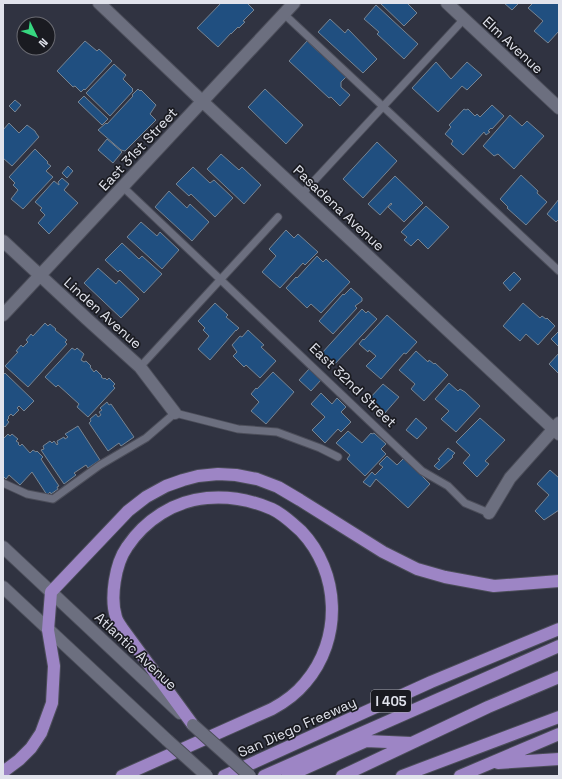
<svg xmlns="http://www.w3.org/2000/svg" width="562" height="779" font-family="'Space Grotesk',sans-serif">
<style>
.building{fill:#204f80;stroke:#778492}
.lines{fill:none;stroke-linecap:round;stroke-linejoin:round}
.lane-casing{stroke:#4c4e5a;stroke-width:9}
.street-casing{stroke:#4c4e5a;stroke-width:14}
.secondary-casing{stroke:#4c4e5a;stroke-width:14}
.highway-casing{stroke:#4c4e5a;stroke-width:14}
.lane{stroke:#6c6f7f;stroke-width:7}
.street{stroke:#6c6f7f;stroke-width:12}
.secondary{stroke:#6c6f7f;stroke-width:12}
.highway{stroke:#9d85c5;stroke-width:12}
.secondary-bridge-casing{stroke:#4c4e5a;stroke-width:14;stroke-linecap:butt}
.secondary-bridge{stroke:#6c6f7f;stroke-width:12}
.labels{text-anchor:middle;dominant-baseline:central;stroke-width:3.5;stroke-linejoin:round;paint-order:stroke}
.shield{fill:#1a1b21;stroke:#a5a7af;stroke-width:1}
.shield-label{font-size:13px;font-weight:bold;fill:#e1e3ec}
.street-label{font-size:14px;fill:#e1e3ec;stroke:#1a1b21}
</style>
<rect width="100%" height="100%" fill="#303341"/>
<path class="building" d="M221,3H247L254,10L243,21L245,22L239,28L238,27L231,34V33L218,47L197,28Z
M380,3H407L417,13L404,26Z
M504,3H519L512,10Z
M533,3H559V31L548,43L534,31L543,21L528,8Z
M376,5L418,44L404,59L377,34L379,32L364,19Z
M330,19L345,33L348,29L377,59L363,73L318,32Z
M85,41L97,51L99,49L112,61L85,90L84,89L81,92L75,86L73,87L57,71Z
M307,41L346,77L341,82V87L350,95L340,106L331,97L329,98L289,61Z
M436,62L451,79L467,62L482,75L467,90L462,86L438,112L412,88Z
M114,64L126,75L123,79L133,89L132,90L133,91L110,116L86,93Z
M138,89L140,91L141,90L156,105L150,114L156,120L125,151L121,150L98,130L106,123L107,124L133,96L132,95Z
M265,89L303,125L286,144L248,107Z
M84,96L108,119L102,125L78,102Z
M15,100L21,105L15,112L9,106Z
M492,105L504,116L492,129L491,128L488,131L490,132L486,135L484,132L463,155L451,144L453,141L445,134L451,127L449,125L464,109L466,110L468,109L475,116L477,114L480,117Z
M510,115L522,126L527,121L544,136L514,169L498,154L494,156L483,146Z
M9,123L19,133L27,125L35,131L36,133L39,137L12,166L3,158V130Z
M107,139L122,152L113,163L98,150Z
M377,142L397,161L363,198L343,179Z
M35,149L48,162L47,163L51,166L46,171L53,177L23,209L11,199L18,190L13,185L15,183L9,177Z
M221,154L239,170L242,167L261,185L244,204L207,169Z
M68,166L73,171L67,178L62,173Z
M193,167L210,183L214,180L233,198L215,217L191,194L189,196L176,184Z
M521,175L538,191L537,193L547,202L526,225L507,208L508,207L500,199Z
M395,176L423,203L404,222L388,207L392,204L391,203L380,215L368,204Z
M62,178L69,184L64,190L78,203L49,234L38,223L45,215L40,210L42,208L35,202L54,181L59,185V184L58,182Z
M169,191L187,208L190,204L209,222L192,241L155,207Z
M559,199V219L556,222L547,214Z
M426,206L449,227L428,249L418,239L411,246L404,240L407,237L401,232Z
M141,222L157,236L160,232L179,250L162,269L127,237Z
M286,230L294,238L298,234L318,252L305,265L303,263L280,288L262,272L276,256L269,249Z
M122,243L139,259L142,256L162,274L144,293L120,270L118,272L105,260Z
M317,256L323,262L326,259L350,282L321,313L311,304L307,308L286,288L296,277L297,278Z
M98,268L116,284L119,280L139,299L121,318L84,283Z
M514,272L521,279L510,291L503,283Z
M351,288L362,298V301L355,306L357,308L333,334L319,321L343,294L344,295Z
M215,303L228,315L226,317L239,328L236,331V330L210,360L198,349L209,336L203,330L205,328L198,321Z
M523,303L540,318L542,316L546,319L547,318L555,326L538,345L526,334L520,341L503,326Z
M362,309L366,313L368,311L377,319L333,366L321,354Z
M387,315L417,342L406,354L404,353L381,379L366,366L376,356L369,350L368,352L359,344L363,339L364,340Z
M45,323L48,326L50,324L56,329L55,330L67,340L65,342L67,344L28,387L5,366L18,352L16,351L21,345L23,347L28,342L26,340L31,334L33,336Z
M248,330L264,345L261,347L276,361L260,378L246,365L244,367L233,356L237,352L232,345L240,336L242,337Z
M559,331V347L551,339Z
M72,348L75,350L77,348L84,354L81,360L84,362L86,361L91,366L90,367L94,372L96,370L102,376L101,377L104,379L105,378L107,380L109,378L115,384L113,386L115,388L88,417L77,407L79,404L58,385L56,387L45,377Z
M416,351L428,362L429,360L434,364L435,363L448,375L424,401L411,389L415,384L399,370Z
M559,353V374L549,364Z
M309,369L321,380L311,391L299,380Z
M273,372L294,392L266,424L251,411L259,402L251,394L256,388L257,389Z
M5,373L34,401L24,411L19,406L17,408L19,410L13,416L11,414L8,417L9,418L7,420L9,422L5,427L3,425V375Z
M449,383L458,391L460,389L465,392L480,406L456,432L441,419L449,411L435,399Z
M383,384L399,397L384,414L368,400Z
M321,393L332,404L337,398L346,407L341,412L351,422L341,432L338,429L325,443L312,430L325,417L311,404Z
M107,402L109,405L111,404L134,437L121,446L119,443L108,451L89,423L91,421L90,419L96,414L98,417L101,415L99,412L102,410L100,408Z
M416,418L427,428L417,439L406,430Z
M480,418L505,440L485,461L489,464L477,477L463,463L470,455L456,442Z
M78,426L100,460L88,468L86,465L74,473L76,475L64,484L41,450L44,449L43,446L50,441L52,443L54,441L57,445L58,444L57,441L64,437L65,439L68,437L65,434Z
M348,431L362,443L371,433L372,434L374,433L386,444L381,449L386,454L365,476L347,459L350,455L336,443Z
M8,434L10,436L12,434L18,439L16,441L19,443L18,444L20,446L22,444L30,453L33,450L36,452L37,451L43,457L41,459L59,486L57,487L58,489L51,494L50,492L47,495L32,472L20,485L9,475L6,479L3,476V439Z
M448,448L455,453L452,456L453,457L439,470L434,466L440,460L438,459Z
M387,456L397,465L404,458L430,484L408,508L376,479L370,487L363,482L372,472L375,475L383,467L379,464Z
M550,470L559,478V510L544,520L535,511L549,495L537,484Z"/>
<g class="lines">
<defs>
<path id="lane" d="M284,14L559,271
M123,187L422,471L448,486L465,503L489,513
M302,194L464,19
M140,367L278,217
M3,483L27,494L53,499L100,465L146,438L175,413L238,429L277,432L320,448L338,457"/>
<path id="street" d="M99,3L203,102L559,434
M447,3L559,108
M3,241L87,319L140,367L175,413
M3,315L294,3
M489,513L510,478L559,423"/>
<path id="secondary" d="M3,547L180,713
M3,587L167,740"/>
<path id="highway" d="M498,763L559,759
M3,772L19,760L31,748L41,733L52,703L54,666L48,630L51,592L128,511L146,497L166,486L183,480L198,476L218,474L236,475L257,479L278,487L300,500L383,552L417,569L445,577L494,586L559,581
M122,776L272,709C285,702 296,694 305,683C343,639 340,572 301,531C292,523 283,514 272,509C251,500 229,496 207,498C174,501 145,520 127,547C115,564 110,598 116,617C117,621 120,625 122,628L193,725
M224,776L431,682L559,629
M264,776L559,646
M288,776L366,741L411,743
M342,776L488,707L559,677
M402,776L559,717
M460,776L559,734"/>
</defs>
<use href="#lane" class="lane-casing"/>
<use href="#street" class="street-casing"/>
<use href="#secondary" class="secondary-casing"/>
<use href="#highway" class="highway-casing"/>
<use href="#lane" class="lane"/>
<use href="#street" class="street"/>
<use href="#secondary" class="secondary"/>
<use href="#highway" class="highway"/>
<defs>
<path id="secondary-bridge" d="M193,725L250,776
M167,740L207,776"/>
</defs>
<use href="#secondary-bridge" class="secondary-bridge-casing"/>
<use href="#secondary-bridge" class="secondary-bridge"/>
</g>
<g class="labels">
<rect class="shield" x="371" y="690" width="40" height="22" rx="3"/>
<g class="shield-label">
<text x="391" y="701">I 405</text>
</g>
<g class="street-label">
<text transform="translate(513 45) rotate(43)">Elm Avenue</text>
<text transform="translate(138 149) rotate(-47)">East 31st Street</text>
<text transform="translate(339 208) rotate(43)">Pasadena Avenue</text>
<text transform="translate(103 313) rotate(42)">Linden Avenue</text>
<text transform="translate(353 385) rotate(44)">East 32nd Street</text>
<text transform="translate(136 651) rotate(43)">Atlantic Avenue</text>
<text transform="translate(297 727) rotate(-24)">San Diego Freeway</text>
</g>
</g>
<rect width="562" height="779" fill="none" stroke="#e1e3ec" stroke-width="8"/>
<g transform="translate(36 36) rotate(133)"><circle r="19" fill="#1a1b21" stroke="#6a6b72"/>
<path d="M0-3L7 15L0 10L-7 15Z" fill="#37d880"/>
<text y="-6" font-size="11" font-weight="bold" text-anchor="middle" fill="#e1e3ec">N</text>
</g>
</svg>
